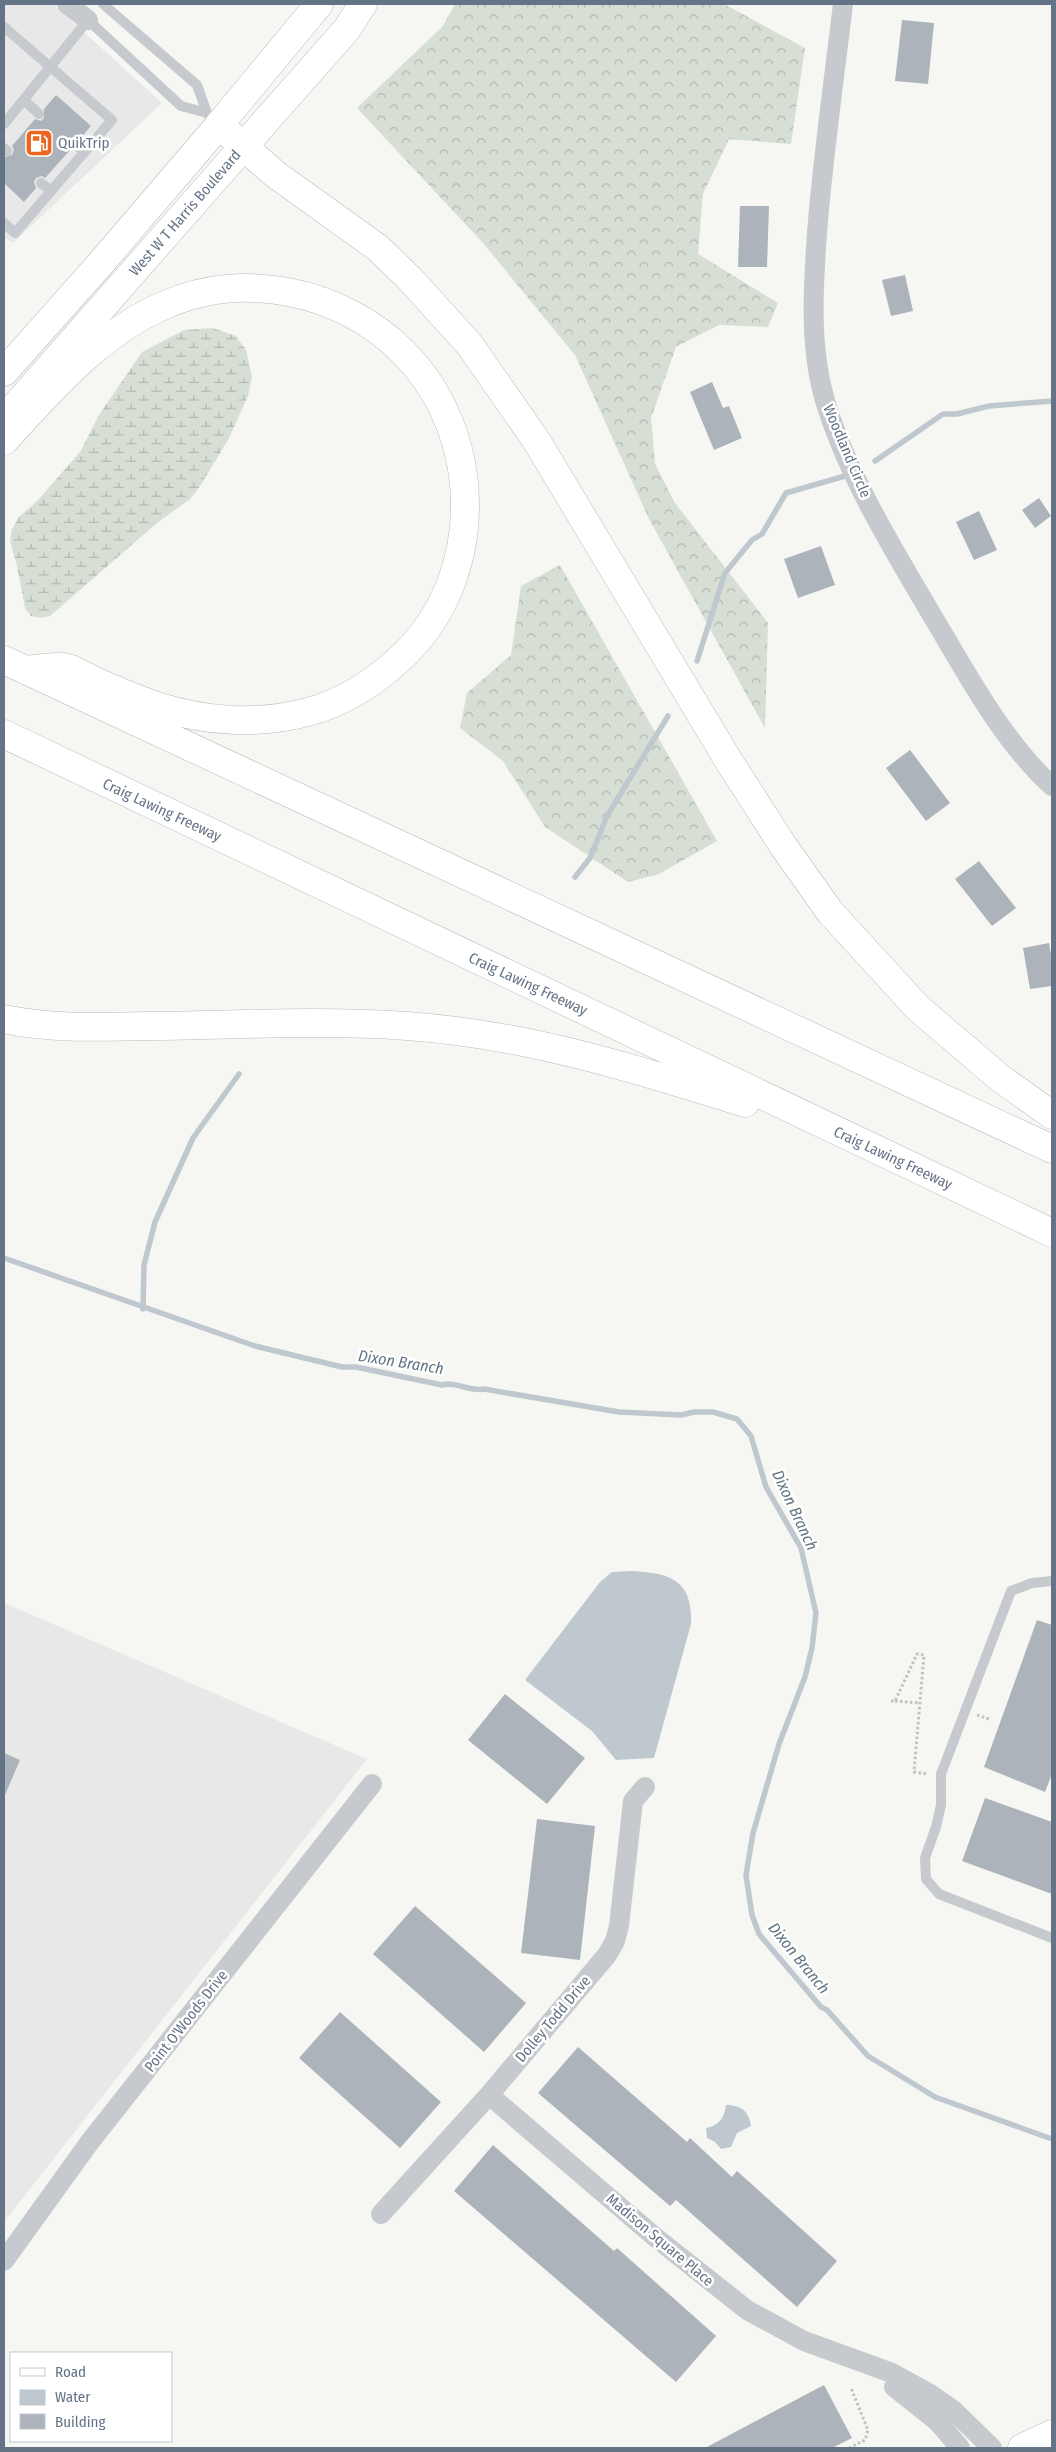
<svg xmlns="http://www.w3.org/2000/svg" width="1056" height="2452" font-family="'Fira Sans Condensed',sans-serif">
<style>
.built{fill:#e7e8e7}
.forest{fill:url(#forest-crowns)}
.wetland{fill:url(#wetland-marsh)}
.water{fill:#bfc8cf}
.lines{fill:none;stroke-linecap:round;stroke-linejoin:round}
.stream{stroke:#bfc8cf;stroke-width:5.5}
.building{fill:#acb3ba}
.secondary-casing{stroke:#b8bcc2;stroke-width:29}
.primary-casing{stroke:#b7babf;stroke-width:29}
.motorway-casing{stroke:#b8bbbf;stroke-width:29}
.path{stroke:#c0c1c4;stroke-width:3;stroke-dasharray:2.5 2.5;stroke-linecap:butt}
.service{stroke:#c6c9cd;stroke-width:10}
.minor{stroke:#c6c9cd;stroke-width:20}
.secondary{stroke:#fff;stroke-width:28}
.primary{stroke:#fff;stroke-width:28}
.motorway{stroke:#fff;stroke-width:28}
.labels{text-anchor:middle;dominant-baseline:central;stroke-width:5;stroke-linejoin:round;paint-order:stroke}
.poi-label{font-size:15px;fill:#647386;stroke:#fff;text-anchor:start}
.street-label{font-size:15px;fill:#647386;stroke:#fff}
.water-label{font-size:16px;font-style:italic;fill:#607582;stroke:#fff}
</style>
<defs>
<pattern id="forest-crowns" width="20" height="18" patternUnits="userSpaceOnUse" patternTransform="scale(1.25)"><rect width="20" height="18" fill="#d7ded4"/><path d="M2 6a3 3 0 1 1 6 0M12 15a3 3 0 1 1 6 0" fill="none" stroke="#b2b8b2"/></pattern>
<pattern id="wetland-marsh" width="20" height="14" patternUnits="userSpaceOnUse" patternTransform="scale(1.25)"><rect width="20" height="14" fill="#d7ded4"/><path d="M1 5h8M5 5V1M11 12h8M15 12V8" fill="none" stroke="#b2b8b2"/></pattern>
</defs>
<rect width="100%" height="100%" fill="#f6f7f3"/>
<path class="built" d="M4,4H53L162,103L13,243L4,237Z
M4,1603L367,1759L4,2222Z"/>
<path class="forest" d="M455,4H724L805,48L791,144L729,139L703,194L698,254L778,303L768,327L719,325L676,347L651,418L655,464L675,503L768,623L765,728L649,519L575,355L483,243L357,108L443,26Z
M560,565L717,841L659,874L628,882L545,827L503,761L460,728L467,693L511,655L521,586Z"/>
<path class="wetland" d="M213,328L236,336L246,350L252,377L248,396L228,440L199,488L190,499L157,523L50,616L40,618L31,616L25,608L17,566L10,541L12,529L19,517L38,500L80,452L99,415L142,352L184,330Z"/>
<path class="water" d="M631,1571C669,1573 693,1579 691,1624L654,1758L616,1760L592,1731L525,1680L600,1582L612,1572Z
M726,2105C741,2105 749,2111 751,2126L737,2133L731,2147L721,2149L715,2142L707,2138L706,2128C720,2125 724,2118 726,2105Z"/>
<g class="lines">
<path class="stream" d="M875,461L943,414H957L989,406L1052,401
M697,661L725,573L752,540L762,534L786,493L845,476
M575,877L590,858L607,816L668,716
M4,1258L255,1346L342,1367H356L442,1385C456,1381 469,1392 484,1389L619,1412L681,1415L694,1412H713L737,1419L751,1436L766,1487L801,1548L816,1613L812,1648L805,1677L779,1744L753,1833L746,1875L752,1915L759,1934L821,2007L827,2010L868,2056L935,2097L1052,2139
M143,1309L144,1265L155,1222L193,1138L239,1074"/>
</g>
<path class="building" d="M902,20L934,23L928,84L895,81Z
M56,95L91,126L80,139L73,137L70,140L68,146L71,149L45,178L42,176L36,178L34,182L36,188L24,202L4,183V157L12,155L14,150L12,146L35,119L41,121L44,118V109Z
M740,206H769L767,267H738Z
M905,275L913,311L891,316L882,280Z
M712,382L723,408L729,406L742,438L714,450L690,392Z
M1039,498L1051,516L1035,528L1022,510Z
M979,511L997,550L974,560L956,522Z
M821,546L835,585L798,598L784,559Z
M910,750L950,803L926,821L886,768Z
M979,861L1016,908L992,926L955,879Z
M1049,943L1052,960V986L1030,989L1023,948Z
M1037,1620L1052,1625V1774L1045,1792L984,1767Z
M505,1694L585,1758L547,1804L468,1740Z
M4,1753L20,1760L4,1797Z
M985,1798L1052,1822V1894L962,1861Z
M537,1819L595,1826L580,1960L521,1953Z
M415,1906L526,2003L484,2052L373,1954Z
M340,2012L441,2102L400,2148L299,2058Z
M578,2047L687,2142L690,2138L732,2177L737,2171L837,2261L797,2307L676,2200L670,2206L538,2093Z
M493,2145L614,2251L617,2248L716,2336L676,2382L454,2191Z
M824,2385L852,2438L832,2448H705Z"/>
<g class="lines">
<defs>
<path id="secondary" d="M219,125L319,4
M243,147L347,29L363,4
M1022,2448L1052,2434"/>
<path id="primary" d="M4,372L101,263L219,125
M4,419L243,147"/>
<path id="motorway" d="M219,125L275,174L378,248L409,278L469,344L536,440L730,763L784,847L830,912L918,1008L1000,1078L1052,1115
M4,441C51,390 99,333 165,305C244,270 341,291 402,351C484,432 487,573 405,654C377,681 346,702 308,712C259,725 205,722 157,706C136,699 115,690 95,681C86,677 77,671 68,668C56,665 38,669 25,670
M4,660L1052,1149
M4,734L1052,1233
M4,1019C50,1029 99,1027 147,1026C233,1025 321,1020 407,1026C524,1034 634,1068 745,1103"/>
</defs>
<use href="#secondary" class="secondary-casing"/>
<use href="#primary" class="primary-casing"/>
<use href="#motorway" class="motorway-casing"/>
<path class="path" d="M891,1701H895L917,1654L924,1655L914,1772L928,1774
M895,1701L920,1703
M977,1715L989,1719
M849,2448L865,2440L868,2430L851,2388"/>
<path class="service" d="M103,4L197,85L207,113L210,117
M4,27L112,120L15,233L4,223
M24,100L39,114
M4,124L88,20L181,106L207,113
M75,144L84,152
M4,148L7,151
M41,183L51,191
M1052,1581L1032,1583L1011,1591L941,1774V1805L936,1827L925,1858L926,1879L939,1894L1052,1938"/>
<path class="minor" d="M67,4L88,20
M843,4C834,80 823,156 817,233C813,289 809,352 827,407C850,479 892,547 930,612C965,670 1002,741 1052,786
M489,2095L655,2237L747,2310L804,2341L892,2373L930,2394L953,2410L992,2448
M381,2214L489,2095L607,1955L615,1941L619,1926L633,1801L645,1787
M4,2261L89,2143L372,1784
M894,2387L938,2422L960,2448"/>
<use href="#secondary" class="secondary"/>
<use href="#primary" class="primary"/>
<use href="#motorway" class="motorway"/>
</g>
<defs>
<symbol id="fuel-square" viewBox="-11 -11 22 22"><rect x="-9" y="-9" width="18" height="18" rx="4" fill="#eb661f" stroke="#fff"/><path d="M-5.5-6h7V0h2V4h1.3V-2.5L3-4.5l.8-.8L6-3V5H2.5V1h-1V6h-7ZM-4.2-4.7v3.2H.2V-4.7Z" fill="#fff"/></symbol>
</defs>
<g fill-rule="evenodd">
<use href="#fuel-square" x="23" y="127" width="32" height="32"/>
</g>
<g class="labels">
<g class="poi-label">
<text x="58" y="143">QuikTrip</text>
</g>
<g class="street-label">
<text transform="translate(185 213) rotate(-49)">West W T Harris Boulevard</text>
<text transform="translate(847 451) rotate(67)">Woodland Circle</text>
<text transform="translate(162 810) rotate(25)">Craig Lawing Freeway</text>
<text transform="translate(528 984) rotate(25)">Craig Lawing Freeway</text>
<text transform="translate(893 1158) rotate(25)">Craig Lawing Freeway</text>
<text transform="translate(553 2019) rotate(-50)">Dolley Todd Drive</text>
<text transform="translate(186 2021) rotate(-52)">Point O'Woods Drive</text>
<text transform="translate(660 2240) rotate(40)">Madison Square Place</text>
</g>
<g class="water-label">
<text transform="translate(401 1362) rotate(9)">Dixon Branch</text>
<text transform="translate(795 1510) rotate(65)">Dixon Branch</text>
<text transform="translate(799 1958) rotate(51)">Dixon Branch</text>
</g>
</g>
<rect width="1056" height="2452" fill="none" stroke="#647386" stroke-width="10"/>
<rect x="10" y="2352" width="162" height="90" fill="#ffffff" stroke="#c1c7cf"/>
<rect x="20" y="2368" width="25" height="8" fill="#ffffff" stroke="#c1c7cf"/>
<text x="55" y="2377" font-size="15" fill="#647386">Road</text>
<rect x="20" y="2390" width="25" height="15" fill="#bfc8cf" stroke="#c1c7cf"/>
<text x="55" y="2402" font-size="15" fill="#647386">Water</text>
<rect x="20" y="2414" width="25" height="15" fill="#acb3ba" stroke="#c1c7cf"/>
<text x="55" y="2427" font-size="15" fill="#647386">Building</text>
</svg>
